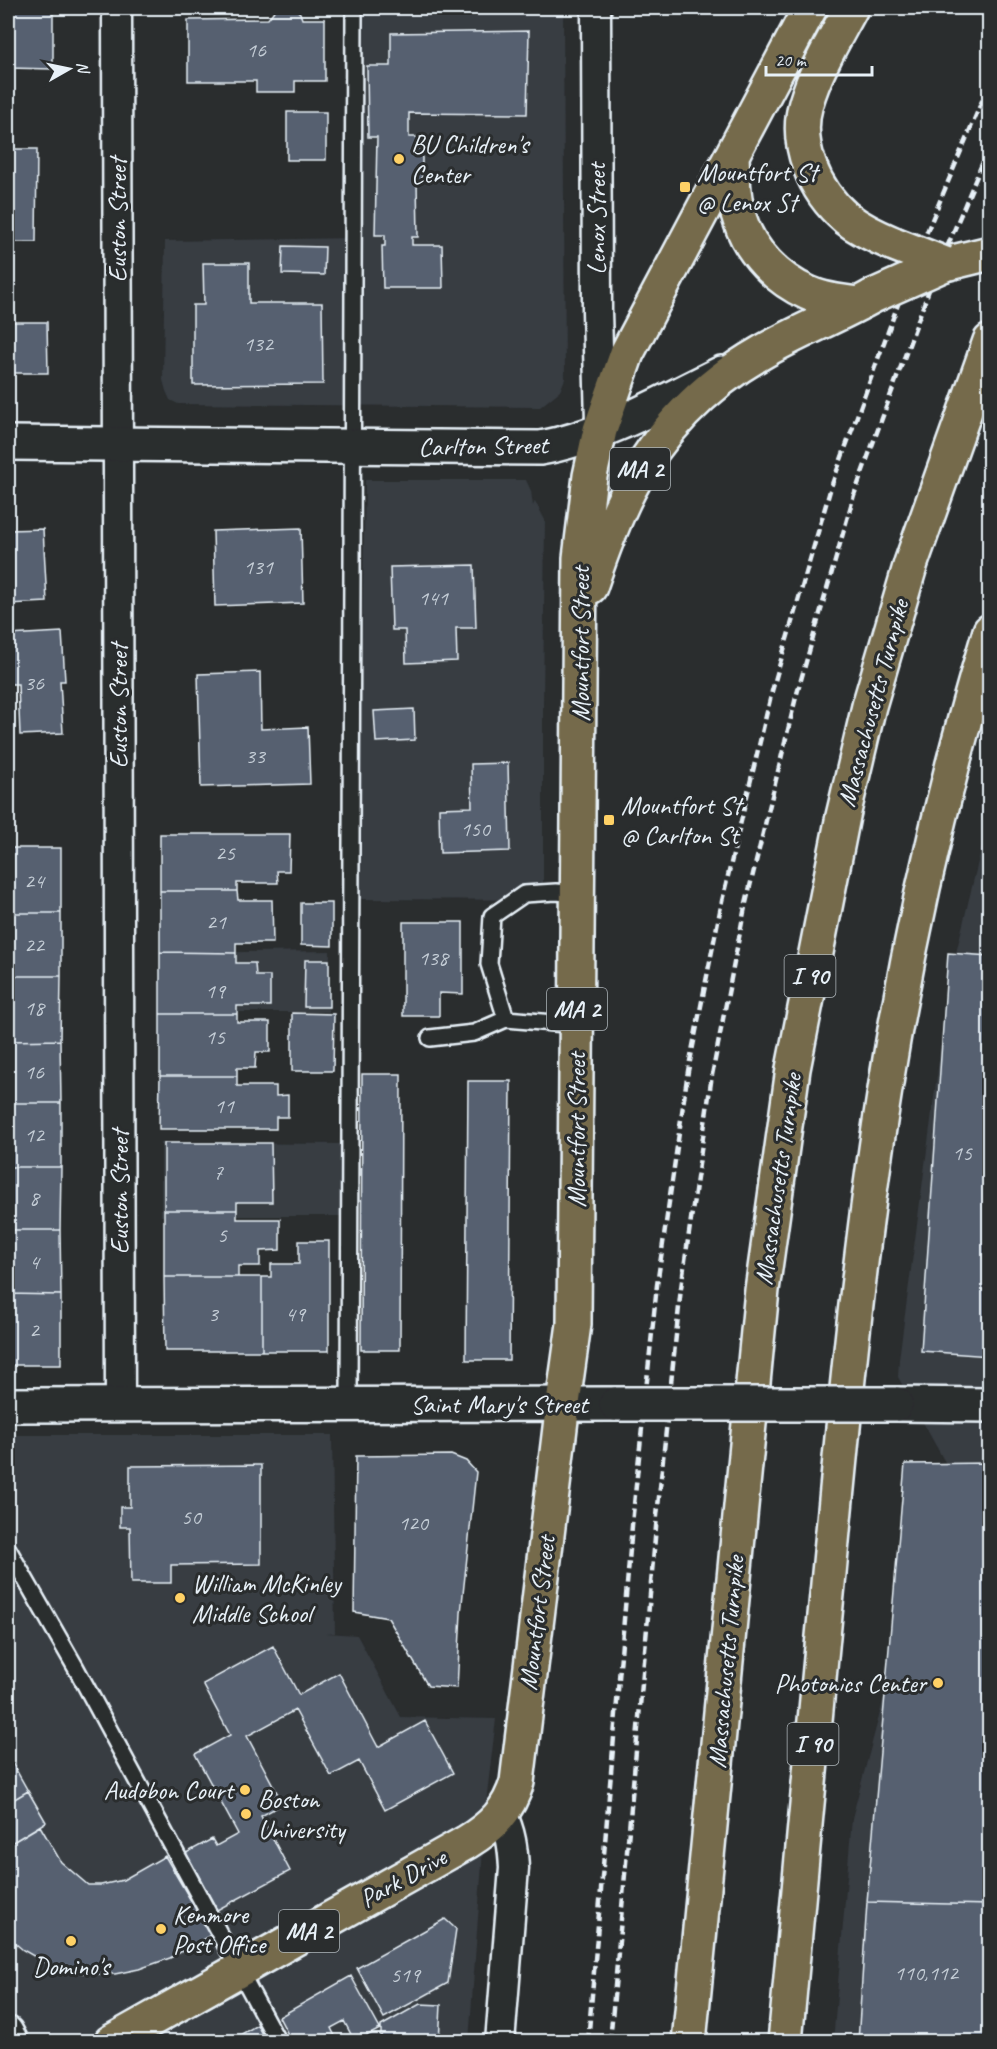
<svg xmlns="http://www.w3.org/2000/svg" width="997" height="2049" font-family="Caveat,sans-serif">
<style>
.built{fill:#373c42}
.building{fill:#566070;stroke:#e8f1f8;stroke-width:1.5}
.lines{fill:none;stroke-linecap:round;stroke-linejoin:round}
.lane-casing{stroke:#e8f1f8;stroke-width:20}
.street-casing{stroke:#e8f1f8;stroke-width:33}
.secondary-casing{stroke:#e8f1f8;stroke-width:38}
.highway-casing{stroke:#e8f1f8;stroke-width:38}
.lane{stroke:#2a2d2e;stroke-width:15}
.street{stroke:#2a2d2e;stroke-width:28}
.secondary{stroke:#2a2d2e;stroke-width:33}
.highway{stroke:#756b4b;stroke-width:33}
.rail{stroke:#e8f1f8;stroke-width:4.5;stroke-dasharray:9 4.5;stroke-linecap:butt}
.secondary-bridge-casing{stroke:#e8f1f8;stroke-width:38;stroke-linecap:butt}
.highway-bridge-casing{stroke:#e8f1f8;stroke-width:38;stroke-linecap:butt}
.secondary-bridge{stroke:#2a2d2e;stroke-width:33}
.highway-bridge{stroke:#756b4b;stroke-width:33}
.poi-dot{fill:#ffd166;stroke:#2a2d2e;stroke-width:2}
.labels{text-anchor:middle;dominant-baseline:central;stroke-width:6;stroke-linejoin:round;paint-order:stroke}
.number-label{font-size:22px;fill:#c4cdd6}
.shield{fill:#2a2d2e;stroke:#afb6bb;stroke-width:1.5}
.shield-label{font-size:24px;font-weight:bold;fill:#e8f1f8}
.poi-label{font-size:26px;fill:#e8f1f8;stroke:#2a2d2e;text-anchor:start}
.street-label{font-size:26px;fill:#e8f1f8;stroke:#2a2d2e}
</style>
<rect width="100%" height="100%" fill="#2a2d2e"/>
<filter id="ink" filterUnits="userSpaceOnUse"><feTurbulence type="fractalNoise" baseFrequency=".0167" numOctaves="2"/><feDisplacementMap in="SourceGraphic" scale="12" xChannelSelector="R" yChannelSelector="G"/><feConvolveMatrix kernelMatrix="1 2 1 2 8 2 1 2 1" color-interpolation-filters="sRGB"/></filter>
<g filter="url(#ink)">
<path class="built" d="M361,8H563L565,379L560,391L540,407L178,404L170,400L166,391L163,380L165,241L357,238Z
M365,480H526L531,491L533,506L535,501L545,520L543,705V900L357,899Z
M989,816V2041L833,2042L852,1818L946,1464L898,1377L899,1359L950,978Z
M330,951L329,1012H163V953Z
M161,1143L353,1144V1216H161Z
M8,1435H332L335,1633H326L357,1635L401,1717L496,1719L487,1794L469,2041L8,2042Z"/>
<path class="building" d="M8,8H53V69L8,68Z
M276,8H294L300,13L302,19H325V81H295V92H256V81H188V20L268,19Z
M529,31L527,114L409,113V137H422V182L417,181L418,237H412V245H442L443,288H383L382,246H385V235H375L377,137H368L367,66H391V33Z
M287,112H326V160H287Z
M8,149H37L36,242H8Z
M283,246L325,247L324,275L282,274Z
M203,263H249V303H322L323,384L193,385V305H204Z
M8,317H14L13,322H47L48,373H8Z
M301,528L303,603L215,606L213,531Z
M43,529L47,602L8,604V530Z
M474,565L476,628H456L457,661L406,663L405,630H392L390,567Z
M62,632L65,681H60L63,733L20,735L18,684H8V635Z
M260,672L261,729L308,727L310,784L201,787L198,674Z
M414,709L415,740L376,742L374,711Z
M508,763L510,851L440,853L439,808L472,807L471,764Z
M160,834H290L289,871H277L278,883H237V891H160Z
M8,848H61V913H8Z
M160,891H237L238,900H272L273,943H236V953L160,952Z
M301,903H332V946L301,945Z
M8,913H61V976H8Z
M403,922H463V994L439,993V1016H403Z
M160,952L236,953V963H255L256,976H270V1006H237V1014H160Z
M948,953L990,956V1356L921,1351Z
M305,960H329V1007H304Z
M8,976H61L60,1040L8,1041Z
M292,1013L334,1014L333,1071H292Z
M160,1014H237V1022H270V1052H256L255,1068H237V1076H160Z
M60,1040L61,1103H8V1041Z
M362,1074H401L400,1350H361Z
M160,1076H237V1086H276V1096L288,1095V1117H276V1129H159Z
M468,1081H511L509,1360H466Z
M8,1103H61V1167H8Z
M164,1143H271L272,1202H237V1210H164Z
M8,1167H61L60,1230H8Z
M164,1210H237V1219H280V1250L260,1251V1266H238V1277H164Z
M8,1230H60L61,1295L8,1294Z
M299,1241H329V1351H262V1277H271V1264H299Z
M164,1277H262V1351H165Z
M8,1294L61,1295V1365H8Z
M451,1455L466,1461L476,1472L461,1613L457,1688L428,1686L388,1618L354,1612L356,1456Z
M990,1463V1905L867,1902L905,1464Z
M261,1465V1564L171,1565V1583H131L130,1527H120V1507H130V1466Z
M273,1646L299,1695L339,1673L378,1747L425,1721L453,1773L385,1810L359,1761L331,1776L295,1710L247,1736L283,1804L261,1816L290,1871L217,1910L186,1853L212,1839L216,1846L238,1834L195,1754L230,1735L203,1684Z
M10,1759L28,1791L8,1803V1760Z
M28,1791L46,1822L8,1845V1803Z
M40,1826L61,1862L88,1885H101L123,1880L165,1856L211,1935L170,1958L139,1969L115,1974H89L67,1970L44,1962L23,1950L8,1937V1845Z
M867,1902L990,1905V2042H858Z
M445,1919L456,1929L448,1983L384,2018L357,1968Z
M351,1976L380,2029L355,2042L344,2021L331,2028L338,2042H292L279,2017Z
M420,2004L441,2005L439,2042H381V2026Z
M257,2025L266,2042H228Z"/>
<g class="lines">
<defs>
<path id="lane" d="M506,1019L489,964L492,916L524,894L556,892L578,894
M430,1038L474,1033L506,1019L577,1025
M349,1404L354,8
M8,1549L76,1668L278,2042"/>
<path id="street" d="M117,8L120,1405
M596,8L597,311L600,422
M8,2031L14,2042
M500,2042L514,1868C513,1848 511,1832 502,1814"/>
<path id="secondary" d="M8,443L540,448C601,438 667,400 722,373
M896,1404L990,1405
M8,1405L616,1404"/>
<path id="highway" d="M851,8C835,38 816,69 806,103C794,144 814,191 846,218C860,229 877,237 894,244
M732,156C733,177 733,200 740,220C750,252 778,280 808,293C823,300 841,302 858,304
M945,264L990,253
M590,587C601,554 613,521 629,490C657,434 705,385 759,354C796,332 836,317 873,296
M111,2042L467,1842C492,1827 509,1810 517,1782L563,1403L574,1324L580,558L590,476L600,430L627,353L810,8
M689,2042L762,1290L793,1069L843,816L869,706L911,563L990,341
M785,2042C799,1889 813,1737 828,1584C844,1413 860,1241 888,1071C912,922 947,775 990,631"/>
</defs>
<use href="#lane" class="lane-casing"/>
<use href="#street" class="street-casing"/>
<use href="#secondary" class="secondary-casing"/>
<use href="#highway" class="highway-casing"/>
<use href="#lane" class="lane"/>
<use href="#street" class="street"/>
<use href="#secondary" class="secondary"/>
<use href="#highway" class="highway"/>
<path class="rail" d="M588,2042L633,1514L657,1285L688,1071L722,901L772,691L831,487L908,277L990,82
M610,2042L657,1516L681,1288L712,1075L745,907L796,697L854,495L929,290L990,145"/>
<defs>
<path id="secondary-bridge" d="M616,1404H896"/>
<path id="highway-bridge" d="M894,244L945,264
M873,296L945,264"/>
</defs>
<use href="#secondary-bridge" class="secondary-bridge-casing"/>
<use href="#highway-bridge" class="highway-bridge-casing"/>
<use href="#secondary-bridge" class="secondary-bridge"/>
<use href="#highway-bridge" class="highway-bridge"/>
</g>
</g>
<g class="poi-dot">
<circle cx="399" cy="159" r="6"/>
<rect x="679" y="181" width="12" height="12" rx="3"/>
<rect x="603" y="814" width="12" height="12" rx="3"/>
<circle cx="180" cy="1598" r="6"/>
<circle cx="938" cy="1683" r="6"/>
<circle cx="245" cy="1790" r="6"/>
<circle cx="246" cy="1814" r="6"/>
<circle cx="161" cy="1929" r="6"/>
<circle cx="71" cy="1941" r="6"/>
</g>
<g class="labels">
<g class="number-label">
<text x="256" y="50">16</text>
<text x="258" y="344">132</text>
<text x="258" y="567">131</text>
<text x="433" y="598">141</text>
<text x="34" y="683">36</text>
<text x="255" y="756">33</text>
<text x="475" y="829">150</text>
<text x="225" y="853">25</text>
<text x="34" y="881">24</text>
<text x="216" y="922">21</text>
<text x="34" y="945">22</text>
<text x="433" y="958">138</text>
<text x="215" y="991">19</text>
<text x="34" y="1008">18</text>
<text x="215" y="1037">15</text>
<text x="34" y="1072">16</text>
<text x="224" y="1106">11</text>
<text x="34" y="1135">12</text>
<text x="962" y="1153">15</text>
<text x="218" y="1172">7</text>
<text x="34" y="1198">8</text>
<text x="222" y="1235">5</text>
<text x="34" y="1262">4</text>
<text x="213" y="1314">3</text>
<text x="295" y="1314">49</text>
<text x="34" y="1330">2</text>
<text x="191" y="1517">50</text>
<text x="413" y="1523">120</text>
<text x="926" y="1973">110,112</text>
<text x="405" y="1975">519</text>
</g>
<g class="shield">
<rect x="610" y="448" width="60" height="42" rx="4.5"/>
<rect x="784.5" y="955" width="51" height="42" rx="4.5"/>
<rect x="547" y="988" width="60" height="42" rx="4.5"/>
<rect x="787.5" y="1723" width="51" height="42" rx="4.5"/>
<rect x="279" y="1910" width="60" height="42" rx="4.5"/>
</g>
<g class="shield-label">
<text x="640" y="469">MA 2</text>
<text x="810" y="976">I 90</text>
<text x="577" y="1009">MA 2</text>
<text x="813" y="1744">I 90</text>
<text x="309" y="1931">MA 2</text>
</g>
<g class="poi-label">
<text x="411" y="144">BU Children's<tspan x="411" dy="30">Center</tspan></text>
<text x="697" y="172">Mountfort St<tspan x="697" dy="30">@ Lenox St</tspan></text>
<text x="621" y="805">Mountfort St<tspan x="621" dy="30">@ Carlton St</tspan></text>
<text x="192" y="1583">William McKinley<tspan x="192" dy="30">Middle School</tspan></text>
<text x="926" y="1683" text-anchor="end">Photonics Center</text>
<text x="233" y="1790" text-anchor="end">Audobon Court</text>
<text x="258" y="1799">Boston<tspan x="258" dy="30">University</tspan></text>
<text x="173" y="1914">Kenmore<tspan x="173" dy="30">Post Office</tspan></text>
<text x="71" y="1966" text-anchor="middle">Domino's</text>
</g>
<g class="street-label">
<text transform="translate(596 219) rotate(-90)">Lenox Street</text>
<text transform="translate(117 220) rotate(-90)">Euston Street</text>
<text transform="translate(483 446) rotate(-1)">Carlton Street</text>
<text transform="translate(580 644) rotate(-90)">Mountfort Street</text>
<text transform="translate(873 703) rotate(-75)">Massachusetts Turnpike</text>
<text transform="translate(118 706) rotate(-90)">Euston Street</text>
<text transform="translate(576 1130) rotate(-90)">Mountfort Street</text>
<text transform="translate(778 1179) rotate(-82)">Massachusetts Turnpike</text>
<text transform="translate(119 1192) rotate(-90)">Euston Street</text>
<text x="499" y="1404">Saint Mary's Street</text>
<text transform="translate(537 1613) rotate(-83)">Mountfort Street</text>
<text transform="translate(726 1662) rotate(-85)">Massachusetts Turnpike</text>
<text transform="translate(403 1878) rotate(-29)">Park Drive</text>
</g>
</g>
<rect width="997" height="2049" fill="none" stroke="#2a2d2e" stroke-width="30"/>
<rect x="15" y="15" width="967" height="2019" fill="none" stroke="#e8f1f8" stroke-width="2" filter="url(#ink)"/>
<g transform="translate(69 69) rotate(81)" stroke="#2a2d2e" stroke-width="4.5" paint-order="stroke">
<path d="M0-4.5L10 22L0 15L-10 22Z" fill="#e8f1f8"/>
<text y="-9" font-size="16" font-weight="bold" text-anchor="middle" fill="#e8f1f8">N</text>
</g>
<path d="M766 66v9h106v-9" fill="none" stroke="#e8f1f8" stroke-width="3"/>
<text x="775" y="66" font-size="18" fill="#e8f1f8" stroke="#2a2d2e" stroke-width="4.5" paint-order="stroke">20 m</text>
</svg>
